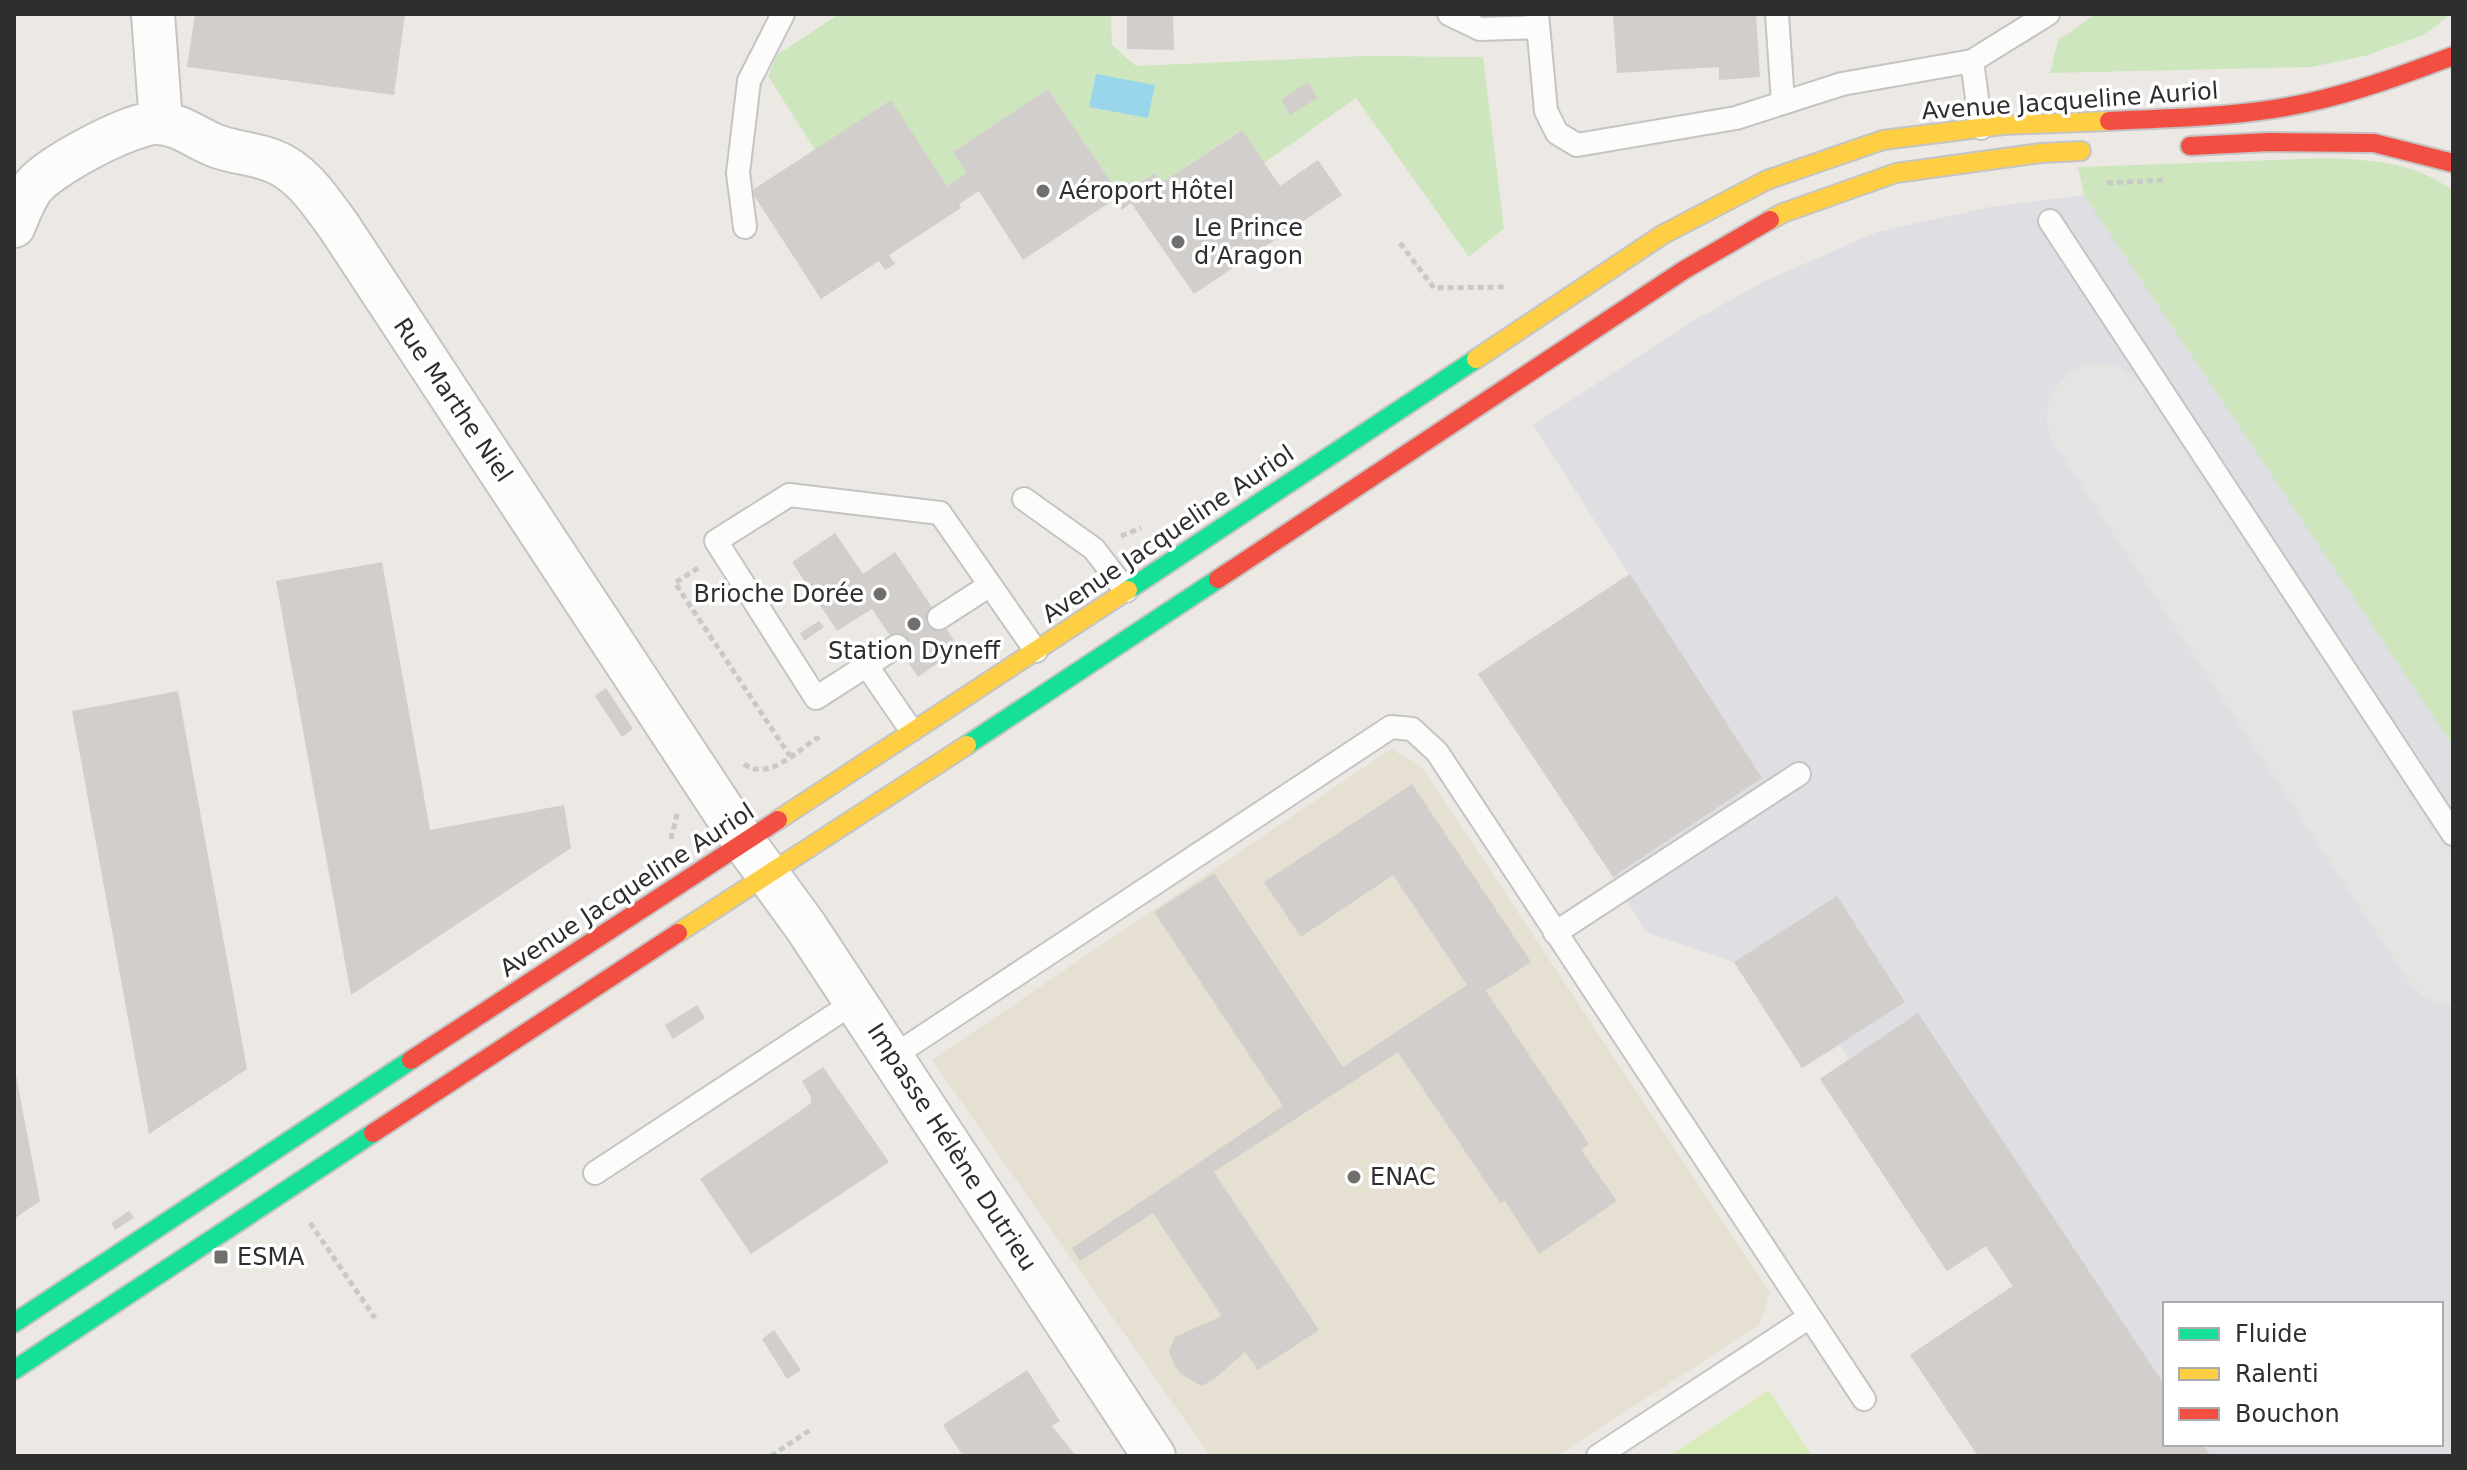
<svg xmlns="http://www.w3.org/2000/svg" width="2467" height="1470" font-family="'DejaVu Sans',sans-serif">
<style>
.education{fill:#e6e0d3}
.airport{fill:#dfdee2;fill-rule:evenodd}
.green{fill:#cee6be}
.pitch{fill:#d9eabb}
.water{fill:#99d6ec}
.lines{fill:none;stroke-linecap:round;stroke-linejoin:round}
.taxiway{stroke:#e6e4e2;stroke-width:106}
.building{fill:#d1cecb}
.lane-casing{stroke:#c5c4c5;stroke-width:26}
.street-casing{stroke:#c5c4c5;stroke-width:46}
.fast-casing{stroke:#c5c4c5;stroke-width:22}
.slow-casing{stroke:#c5c4c5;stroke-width:22}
.jam-casing{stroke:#c5c4c5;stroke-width:22}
.path{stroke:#c9c9c8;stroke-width:5;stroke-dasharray:6 4;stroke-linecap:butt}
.lane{stroke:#fcfcfb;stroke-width:22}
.street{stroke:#fcfcfb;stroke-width:42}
.fast{stroke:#16e098;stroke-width:18}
.slow{stroke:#ffcf43;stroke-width:18}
.jam{stroke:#f24e42;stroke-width:18}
.poi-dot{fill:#706f6e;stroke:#fff;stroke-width:3}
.labels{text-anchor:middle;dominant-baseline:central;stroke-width:7;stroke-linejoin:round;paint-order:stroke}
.street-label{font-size:24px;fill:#2e2e2e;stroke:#fff}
.poi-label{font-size:24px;fill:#2e2e2e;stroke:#fff;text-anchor:start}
</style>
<rect width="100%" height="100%" fill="#ece8e4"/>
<path class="education" d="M1391,749L1421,766L1770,1293L1759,1325L1557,1456H1210L932,1060Z"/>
<path class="airport" d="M2084,195L2453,467V1456H1978L1910,1355L2012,1286L1985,1246L1947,1271L1820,1079L1849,1059L1840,1045L1802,1068L1734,962L1646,932L1613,877L1478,674L1629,574L1533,425L1693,321L1765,281L1877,232L1990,207ZM2165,1304H2441V1444H2165Z"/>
<path class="green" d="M839,14H1111L1112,45L1136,66L1365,56L1483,57L1504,228L1469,257L1356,98L1264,163L1241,130L1161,183L1154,173L1120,195L1048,89L954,153L967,173L947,186L815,150L768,76L777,55Z
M2096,14H2451L2423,35L2365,56L2311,67L2050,73L2058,40Z
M2328,158C2379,161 2409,161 2453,190V746L2084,195L2078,167Z"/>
<path class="pitch" d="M1769,1390L1812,1456H1669Z"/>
<path class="water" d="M1096,74L1155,85L1148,118L1089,107Z"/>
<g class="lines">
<path class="taxiway" d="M2100,417L2453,952"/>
</g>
<path class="building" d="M195,14H405L394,95L187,67Z
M1127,14H1173L1174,50L1127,49Z
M1613,14H1756L1760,77L1719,80V67L1617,73Z
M1308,82L1318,98L1290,115L1281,100Z
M1048,89L1120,195L1155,173L1161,183L1242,130L1280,186L1318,160L1342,195L1194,294L1131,203L1122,210L1115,199L1023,260L979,191L959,204L961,208L889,255L895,264L885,270L879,261L821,299L751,191L891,100L947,186L967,173L953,152Z
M835,533L863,574L895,552L959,648L918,677L872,609L837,631L792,562Z
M382,562L430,830L564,805L571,848L351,995L276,581Z
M1630,574L1762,778L1613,877L1478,674Z
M819,621L824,627L804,641L800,633Z
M606,688L633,729L622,737L595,696Z
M178,691L247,1069L149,1134L72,711Z
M1412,784L1531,962L1486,991L1589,1144L1581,1150L1617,1201L1539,1254L1505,1201L1500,1203L1398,1052L1214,1172L1319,1330L1258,1370L1245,1352L1213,1380L1201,1386L1181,1374L1174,1365L1169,1351L1175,1337L1222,1316L1153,1213L1080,1261L1072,1248L1283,1106L1154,912L1214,873L1343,1067L1467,985L1393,875L1301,937L1264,882Z
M1837,896L1905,1002L1802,1068L1734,962Z
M697,1005L705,1018L673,1039L665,1025Z
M1918,1013L2165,1386V1444H2203L2211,1456H1978L1910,1355L2013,1286L1986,1246L1947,1271L1820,1079Z
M823,1067L889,1162L751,1254L700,1179L806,1107L811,1103V1097L802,1081Z
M15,1070L40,1201L14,1219V1071Z
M129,1211L134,1218L115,1230L111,1223Z
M774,1330L801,1370L787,1379L762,1339Z
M1027,1370L1060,1421L1052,1426L1076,1456H963L943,1425Z"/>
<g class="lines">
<defs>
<path id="lane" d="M1449,14L1480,29L1538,27
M1537,14L1546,111L1557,133L1577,145L1736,118L1842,84L1972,61
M1777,14L1783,103
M1981,128L1972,61L2048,14
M2050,221L2453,834
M745,227L738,173L749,81L783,14
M1024,499L1094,549L1126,591
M939,618L990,585
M897,646L816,698L716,541L789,495L940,513L1036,651
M867,666L911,730
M1555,933L1799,774
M892,1057L1391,727L1412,729L1437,752L1864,1399
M595,1173L856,1001
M1598,1456L1808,1318"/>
<path id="street" d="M153,14L161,123
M14,226C19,213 25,198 33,187C50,166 130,123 157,123C180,123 198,140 219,147C237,153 256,154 273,161C302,172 320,201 338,225L744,842L806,927L1154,1456"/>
<path id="fast" d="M1128,590L1476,359
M967,745L1218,579
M14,1323L411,1060
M14,1370L373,1133"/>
<path id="slow" d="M1770,220L1783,213L1896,173L2041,153L2081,151
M1476,359L1662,235L1767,180L1883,140L2003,125L2109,121
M778,820L1128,590
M678,933L967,745"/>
<path id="jam" d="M2109,121C2175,118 2242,117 2306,103C2357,92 2405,74 2453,56
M2190,146L2269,142L2374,143L2453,163
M1218,579L1684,270L1770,220
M411,1060L778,820
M373,1133L678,933"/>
</defs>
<use href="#lane" class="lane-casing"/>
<use href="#street" class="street-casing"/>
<use href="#fast" class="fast-casing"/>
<use href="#slow" class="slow-casing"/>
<use href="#jam" class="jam-casing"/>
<path class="path" d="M2107,183L2165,180
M1400,243L1434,288L1506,287
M1121,536L1141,528
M698,568L675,583L790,756
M744,764C768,782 797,751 817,738L820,742
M671,839L677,814
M310,1223L375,1318
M771,1456L810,1430"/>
<use href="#lane" class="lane"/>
<use href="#street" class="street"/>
<use href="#fast" class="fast"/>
<use href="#slow" class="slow"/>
<use href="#jam" class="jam"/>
</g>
<g class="poi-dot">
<circle cx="1043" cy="191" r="8"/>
<circle cx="1178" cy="242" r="8"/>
<circle cx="880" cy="594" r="8"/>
<circle cx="914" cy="624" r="8"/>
<circle cx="1354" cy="1177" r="8"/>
<rect x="213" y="1249" width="16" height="16" rx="4"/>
</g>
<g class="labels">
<g class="street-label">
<text transform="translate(2070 101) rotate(-4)">Avenue Jacqueline Auriol</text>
<text transform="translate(453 400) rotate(56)">Rue Marthe Niel</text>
<text transform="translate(1168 534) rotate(-34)">Avenue Jacqueline Auriol</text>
<text transform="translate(627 890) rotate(-33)">Avenue Jacqueline Auriol</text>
<text transform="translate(952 1147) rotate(57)">Impasse Hélène Dutrieu</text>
</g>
<g class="poi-label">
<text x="1059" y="191">Aéroport Hôtel</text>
<text x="1194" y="228">Le Prince<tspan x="1194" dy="28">d’Aragon</tspan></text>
<text x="864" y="594" text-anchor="end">Brioche Dorée</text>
<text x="914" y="651" text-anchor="middle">Station Dyneff</text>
<text x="1370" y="1177">ENAC</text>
<text x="237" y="1257">ESMA</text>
</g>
</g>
<rect width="2467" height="1470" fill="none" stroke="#2e2e2e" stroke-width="32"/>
<rect x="2163" y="1302" width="280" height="144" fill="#ffffff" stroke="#ababab" stroke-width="2"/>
<rect x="2179" y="1328" width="40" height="12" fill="#16e098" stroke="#ababab" stroke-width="2"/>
<text x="2235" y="1342" font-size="24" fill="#2e2e2e">Fluide</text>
<rect x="2179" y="1368" width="40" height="12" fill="#ffcf43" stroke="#ababab" stroke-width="2"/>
<text x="2235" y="1382" font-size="24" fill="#2e2e2e">Ralenti</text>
<rect x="2179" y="1408" width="40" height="12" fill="#f24e42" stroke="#ababab" stroke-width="2"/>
<text x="2235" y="1422" font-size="24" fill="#2e2e2e">Bouchon</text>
</svg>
